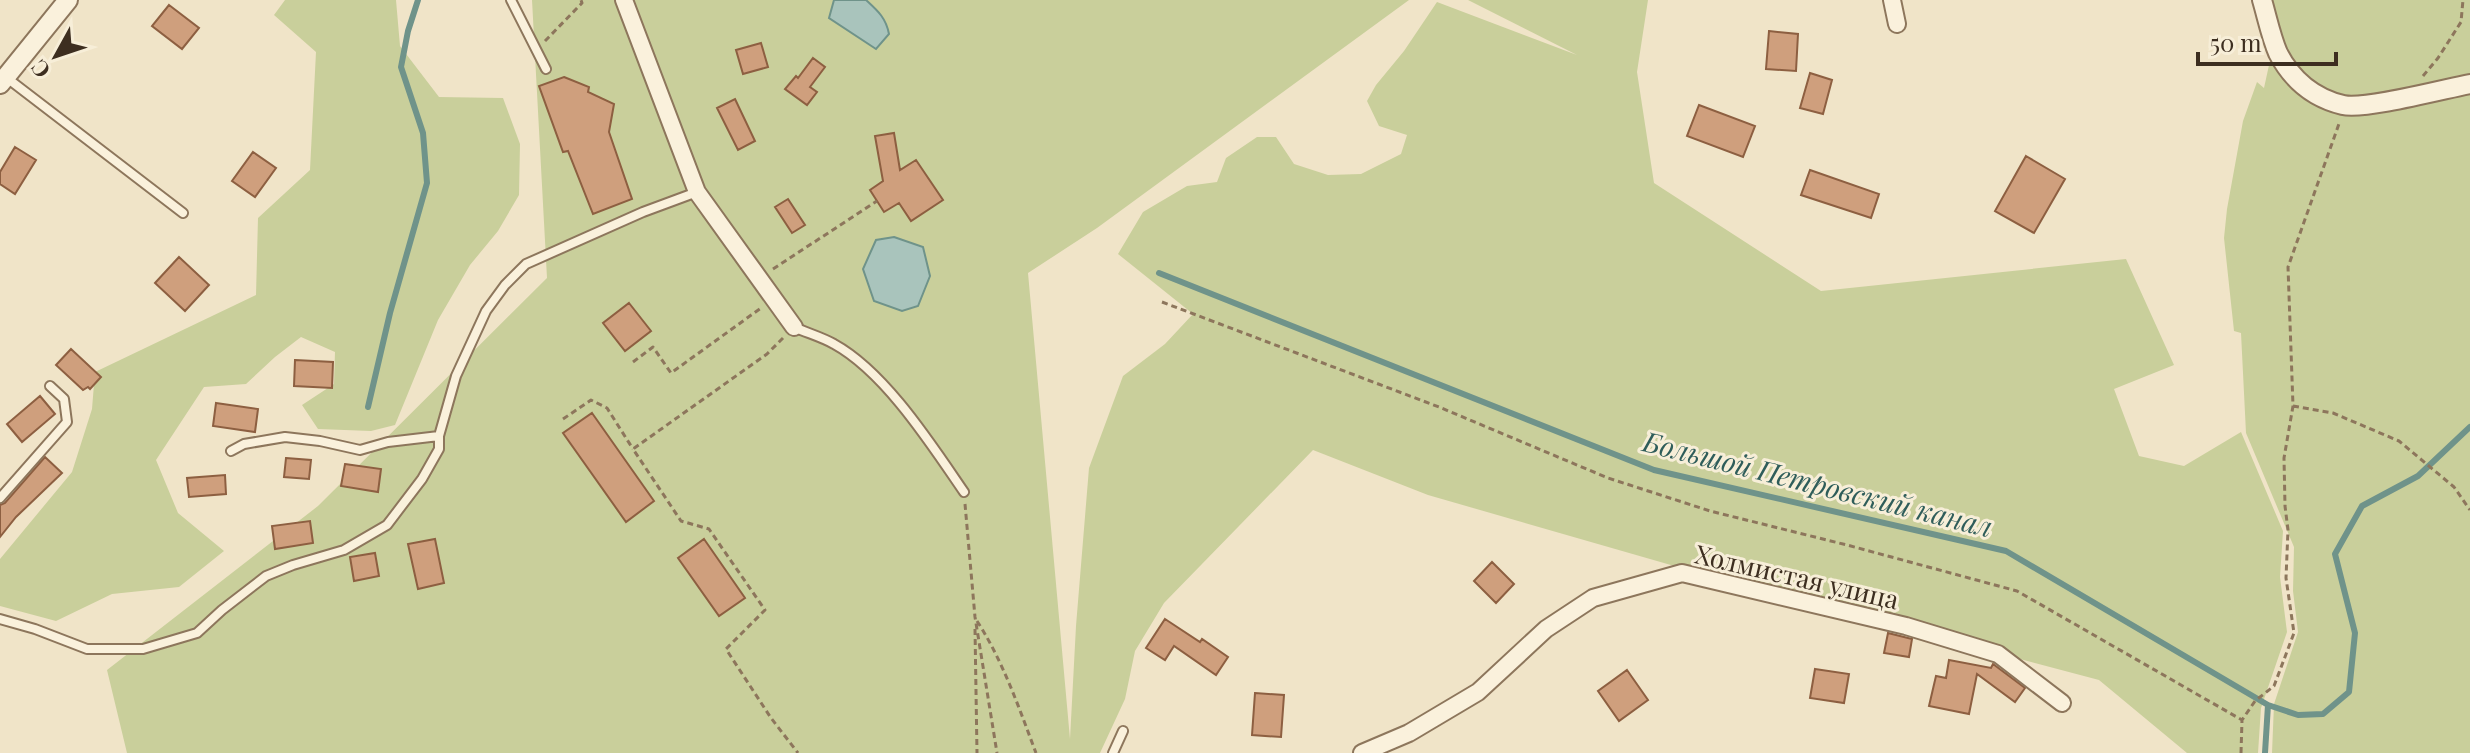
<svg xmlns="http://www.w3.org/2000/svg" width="2470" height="753" font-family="'Playfair Display',serif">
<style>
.green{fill:#c9cf9b}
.water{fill:#a9c4bc;stroke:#6f938a;stroke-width:2}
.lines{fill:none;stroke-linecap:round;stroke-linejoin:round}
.stream{stroke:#6f938a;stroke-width:6}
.building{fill:#cf9f7d;stroke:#8d5f41;stroke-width:2}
.service-casing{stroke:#8d765c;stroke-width:12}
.minor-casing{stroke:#8d765c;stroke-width:20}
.tertiary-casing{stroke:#8d765c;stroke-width:22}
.path{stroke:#8d765c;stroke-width:3;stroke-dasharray:6 4;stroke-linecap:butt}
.service{stroke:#faf1dc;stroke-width:8}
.minor{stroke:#faf1dc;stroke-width:16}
.tertiary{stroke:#faf1dc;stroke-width:18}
.labels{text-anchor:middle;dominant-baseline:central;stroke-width:6;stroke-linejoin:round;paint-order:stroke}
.street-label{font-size:26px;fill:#3d2e20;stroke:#f7eed8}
.water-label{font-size:28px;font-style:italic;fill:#2f5d5a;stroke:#f7eed8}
</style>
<rect width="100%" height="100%" fill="#f0e4c8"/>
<path class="green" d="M285,0H396L400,46L439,97L503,98L520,144L519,195L498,231L470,265L438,320L395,425L371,431L318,429L302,405L334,384L335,352L301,337L275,357L246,384L204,387L156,460L178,513L224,551L179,587L112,594L56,621L0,606V559L72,472L92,409L95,372L256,295L258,218L310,170L316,52L274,15Z
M532,0H1409L1097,228L1028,273L1070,739L1076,626L1089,468L1123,376L1165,344L1193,314L1118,254L1143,212L1187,186L1217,182L1226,158L1257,137H1276L1294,164L1328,175L1361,174L1401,154L1407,135L1379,126L1367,101L1376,85L1404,51L1437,2L1577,55L1468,0H1648L1637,72L1654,183L1821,291L2126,259L2174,365L2114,389L2139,456L2184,466L2241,432L2283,531L2280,577L2287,632L2261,708L2258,753H2187L2099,680L1723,580L1428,495L1313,450L1164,603L1135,651L1125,699L1100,753H127L107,670L318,506L547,278Z
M2273,0H2470V753H2272L2274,704L2298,632L2293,591L2294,547L2246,433L2241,333L2234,331L2224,238L2227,209L2243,121L2257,82L2264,88L2276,33Z"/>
<path class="water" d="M834,0H866C878,11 886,18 889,34L876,49L829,18Z
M894,237L923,247L930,276L918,306L902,311L874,301L863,269L876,240Z"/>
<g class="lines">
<path class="stream" d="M1159,273L1654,470L2006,551L2268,705L2265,753
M368,407L390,313L427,183L423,133L401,67L408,31L418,0
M2268,705L2298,715L2323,714L2349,692L2355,633L2335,554L2362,506L2418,476L2470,427"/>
</g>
<path class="building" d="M169,5L199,28L182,49L152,26Z
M1769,31L1798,34L1796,71L1766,69Z
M761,43L768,67L743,74L736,50Z
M813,58L825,67L810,87L817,92L807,105L785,89L796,76L798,78Z
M1810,73L1832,80L1823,114L1800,108Z
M564,77L589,87L588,92L614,104L609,132L632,199L593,214L568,151L563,152L539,86Z
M735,99L755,141L738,150L717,108Z
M1699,105L1755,126L1743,157L1687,136Z
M894,133L900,170L916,160L943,200L911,221L899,203L884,212L870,190L883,181L875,136Z
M15,147L36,160L15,194L0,184V172Z
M253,152L276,168L255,197L232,181Z
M2026,156L2065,179L2034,233L1995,211Z
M1810,170L1879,194L1871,218L1801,195Z
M788,199L805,225L792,233L775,207Z
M179,257L209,285L185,311L155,283Z
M629,303L651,331L625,351L603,323Z
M71,349L101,377L90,389L88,387L83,390L56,365Z
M295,360L333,362L332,388L294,386Z
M40,396L55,414L22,442L7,424Z
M216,403L258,409L255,432L213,426Z
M592,413L654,501L626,522L563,433Z
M45,457L62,473L16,517L0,537V505L5,503Z
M286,458L311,460L309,479L284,477Z
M345,464L381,469L378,492L341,486Z
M225,475L226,494L189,497L187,478Z
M310,521L313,543L275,549L272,526Z
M435,539L444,583L418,589L408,544Z
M704,539L745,598L719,616L678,558Z
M375,553L379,576L354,581L350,557Z
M1492,562L1514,584L1496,603L1474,581Z
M1165,619L1200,642L1202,639L1228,657L1216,675L1174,646L1165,660L1146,648Z
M1888,633L1912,639L1909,657L1884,653Z
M1949,660L1991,668L1993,664L2025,688L2015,702L1977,674L1969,714L1929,706L1936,676L1946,678Z
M1815,669L1849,674L1844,703L1810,698Z
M1627,670L1648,700L1619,721L1598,691Z
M1255,693L1284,695L1281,737L1252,735Z"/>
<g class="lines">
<defs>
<path id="service" d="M511,0L546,69
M7,78L183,213
M794,327C807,333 822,337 834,344C885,372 931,444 964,492
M231,451L244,444L285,437L320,441L360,450L388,442L439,436
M0,498L67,422L64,399L50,386
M0,619L35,629L87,649H143L197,633L222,610L266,576L293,565L344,550L387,525L422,479L439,449V436L456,376L486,311L505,285L526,264L643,212L697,192
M1113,753L1123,731"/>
<path id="minor" d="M624,0L697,192L794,327
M1892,0L1897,24
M1362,753L1409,733L1478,692L1546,629L1593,598L1682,573L1906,626L1998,654L2062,703"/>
<path id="tertiary" d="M2262,0C2267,17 2271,37 2278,53C2292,80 2314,98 2343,105C2365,110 2444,89 2470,84
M0,84L68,0"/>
</defs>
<use href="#service" class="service-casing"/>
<use href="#minor" class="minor-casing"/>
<use href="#tertiary" class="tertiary-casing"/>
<path class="path" d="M545,41L582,3L581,0
M2423,76L2438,58L2461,22L2463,0
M773,269L877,201
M1162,302L1439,407L1608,478L1710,511L1847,545L2017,591L2242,720
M783,338L767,354L633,449L681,521L709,529L765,610L726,649L771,718L798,753
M633,362L653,347L671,373L761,308
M2293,406L2333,413L2399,441L2454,487L2470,510
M563,419L591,400L607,408L633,449
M965,504L975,617L997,753
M977,621C1003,661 1019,708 1036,753
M975,629L977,753
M2241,753L2242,720L2255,701L2274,686L2294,633L2286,578L2288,530L2285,506L2284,458L2293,406L2288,267L2340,121"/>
<use href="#service" class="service"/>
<use href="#minor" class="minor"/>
<use href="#tertiary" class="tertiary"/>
</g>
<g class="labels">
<g class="street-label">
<text transform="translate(1797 576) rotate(13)">Холмистая улица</text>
</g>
<g class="water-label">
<text transform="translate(1818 483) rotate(14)">Большой Петровский канал</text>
</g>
</g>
<g transform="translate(56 56) rotate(230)" stroke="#f7eed8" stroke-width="6" paint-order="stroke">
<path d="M0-6L14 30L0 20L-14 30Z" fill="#3d2e20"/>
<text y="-12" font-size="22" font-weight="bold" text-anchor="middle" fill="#3d2e20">С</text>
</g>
<path d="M2198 52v12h138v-12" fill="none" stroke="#3d2e20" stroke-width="4"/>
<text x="2210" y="52" font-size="24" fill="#3d2e20" stroke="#f7eed8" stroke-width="6" paint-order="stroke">50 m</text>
</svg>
